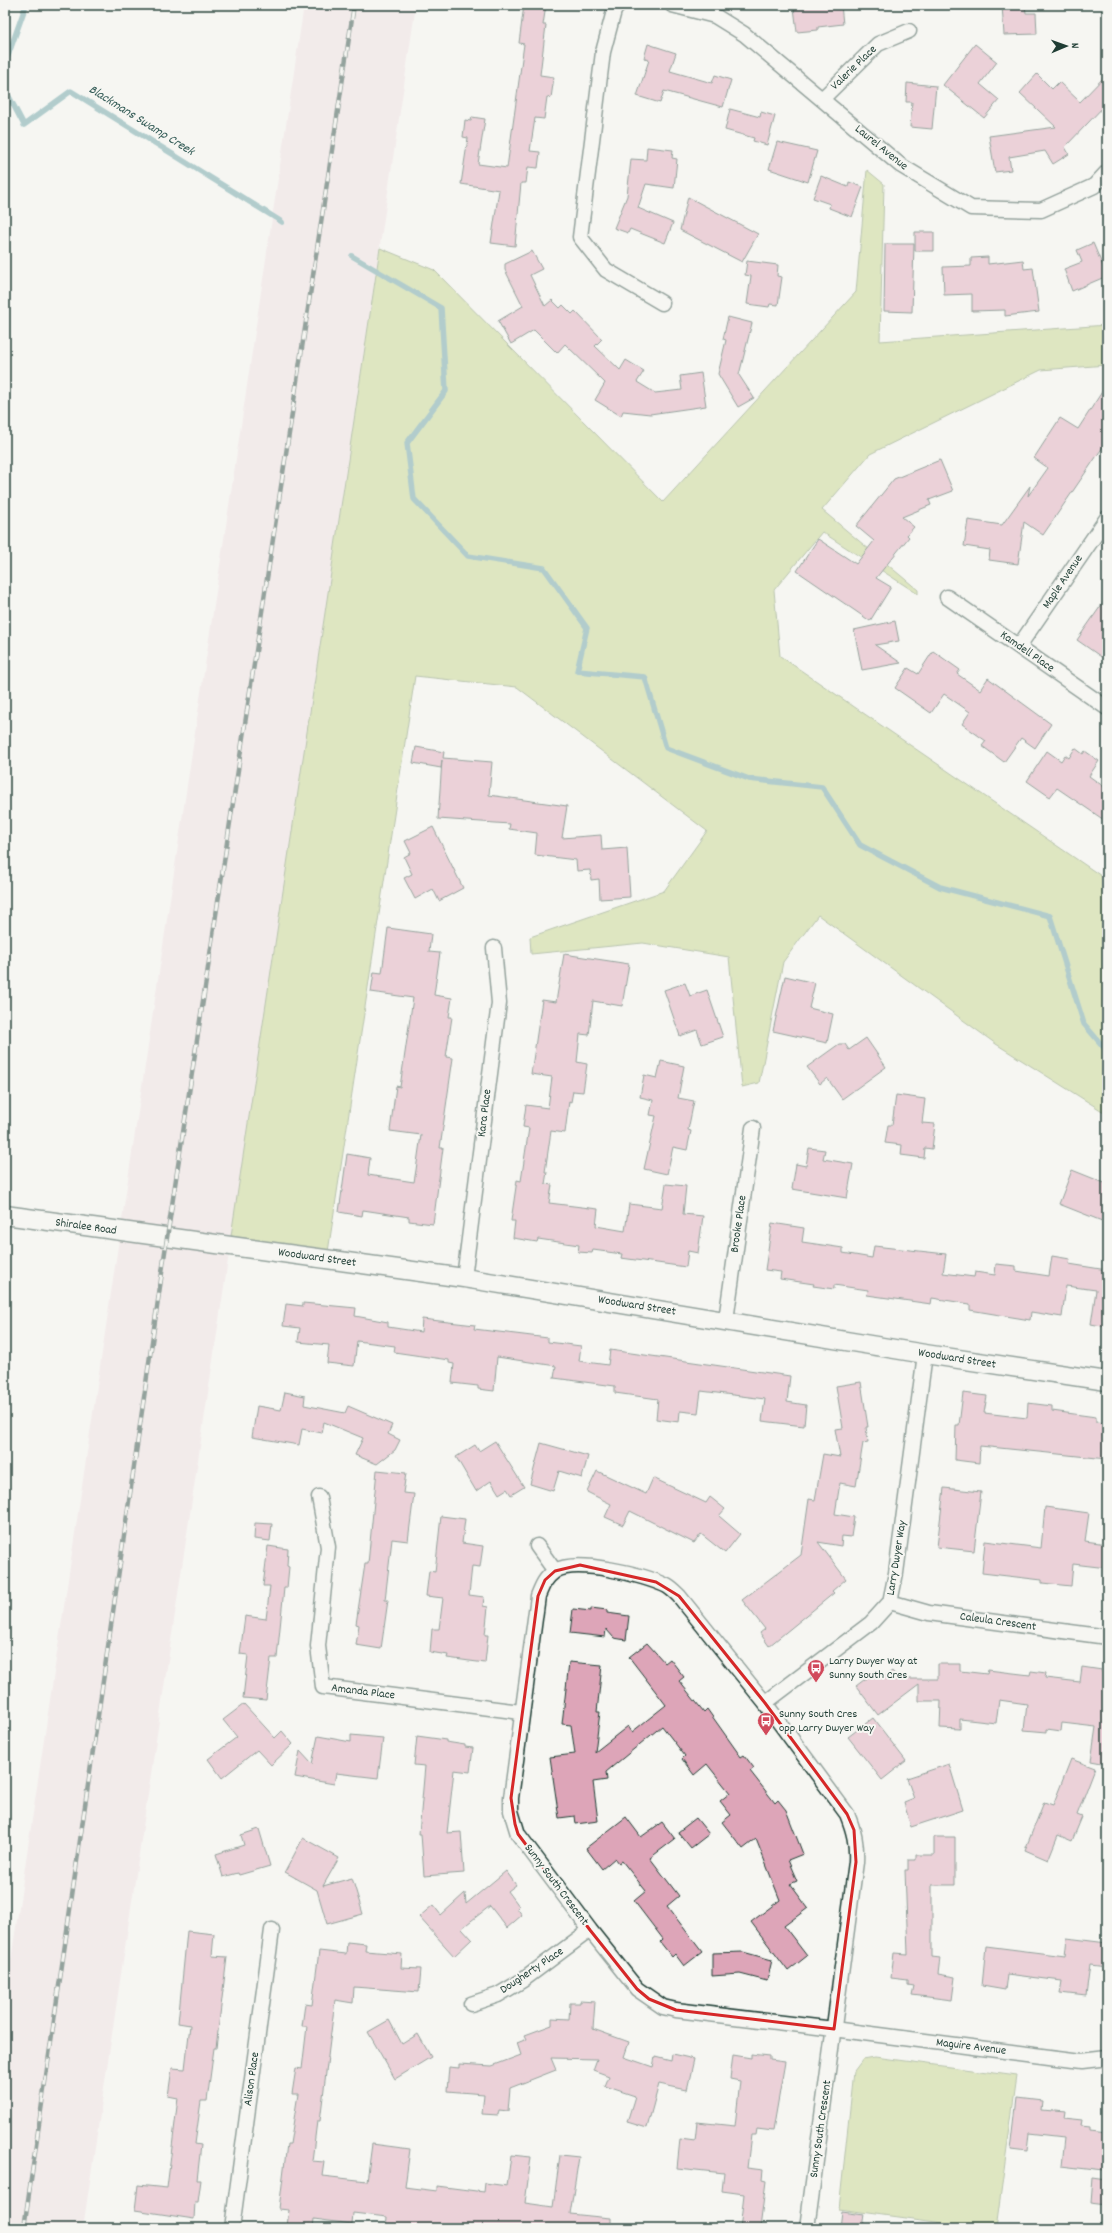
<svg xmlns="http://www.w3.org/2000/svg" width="1112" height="2233" font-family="Dekko,sans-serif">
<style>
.built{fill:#eedee1}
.green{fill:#c0d286;stroke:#70885d}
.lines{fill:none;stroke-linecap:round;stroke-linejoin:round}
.stream{stroke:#5f9a9e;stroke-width:5.5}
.building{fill:#dda5b8;stroke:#1f3d34}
.minor-casing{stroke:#1f3d34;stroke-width:17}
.tertiary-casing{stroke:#1f3d34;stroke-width:21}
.minor{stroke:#f6f6f2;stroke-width:14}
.tertiary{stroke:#f6f6f2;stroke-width:18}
.rail-casing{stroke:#1f3d34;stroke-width:4.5}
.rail{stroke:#f6f6f2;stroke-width:3;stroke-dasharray:9;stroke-linecap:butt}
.marked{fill:none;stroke:#d62828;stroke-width:3;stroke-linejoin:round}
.labels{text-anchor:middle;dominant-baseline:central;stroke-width:4;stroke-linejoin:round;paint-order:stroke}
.street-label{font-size:12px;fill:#1f3d34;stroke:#f6f6f2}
.poi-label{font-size:12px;fill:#1f3d34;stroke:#f6f6f2;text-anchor:start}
.water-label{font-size:13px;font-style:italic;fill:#345c57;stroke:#f6f6f2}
</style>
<rect width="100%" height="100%" fill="#f6f6f2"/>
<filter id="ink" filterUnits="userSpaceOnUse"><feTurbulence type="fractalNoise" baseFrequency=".025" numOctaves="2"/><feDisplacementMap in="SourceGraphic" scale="8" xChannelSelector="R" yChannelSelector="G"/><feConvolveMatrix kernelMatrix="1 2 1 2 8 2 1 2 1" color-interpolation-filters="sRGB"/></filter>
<g filter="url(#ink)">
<path class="built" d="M304,5H416L83,2228H5V2000Z"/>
<path class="green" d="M867,170L884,184L880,341L1107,325V365L1041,370L870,454L822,510L918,590V594L822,532L774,590L780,656L1107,880V1114L996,1044L818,915L783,962L759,1083L742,1087L729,957L643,943L531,954L530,937L664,891L707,831L517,687L415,676L328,1252L231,1236L380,248L434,270L663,502L856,292Z
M875,2057L1017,2076L996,2228H981L839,2209L854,2071L863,2059Z"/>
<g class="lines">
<path class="stream" d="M5,64L26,5
M5,89L24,125L71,91L282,222
M352,256L441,308L446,391L407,443L414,499L468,556L544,568L587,628L577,671L645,677L666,748L749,779L822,787L860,845L940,887L1050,916L1084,1024L1107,1051"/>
</g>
<path class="building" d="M524,5H546L543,25H546L540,75L554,77L551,98L547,97L544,119L535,118L530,151L540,152L538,168L528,167L526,183H521L515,246L491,243L499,190L461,184L468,138L463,137L465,120L471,121L472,117L485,119L478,164L507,168L524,44L519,43Z
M825,5H841L843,24L818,27V30L797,32L794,8Z
M1002,5H1025L1026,13H1036L1037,34L1004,35Z
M648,44L676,53L670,71L712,83L715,75L731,80L723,107L664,91L660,103L637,96L649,60L644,58Z
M975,44L997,62L980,84L999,100L984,118L943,85Z
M1037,74L1052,89L1059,82L1080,102L1107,74V103L1065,147L1069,154L1053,164L1045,151L1009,157L1011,170L995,172L989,136L1056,127L1020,93Z
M907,83L936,86L932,129L910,127L912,102H906Z
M730,109L760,117L761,112L775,116L767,145L753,141L754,138L725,130Z
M777,142L817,151L808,182L769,169Z
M647,147L673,150L672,158L677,159L674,188L646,184L638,208L673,223L665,243L630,229L628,233L614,228L627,196L631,159L646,160Z
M821,176L848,187L849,182L863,187L852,217L829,208L830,204L813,198Z
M688,197L758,234L742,262L680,230Z
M915,232H934V251H915Z
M1093,243L1107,276L1072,291L1064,269L1082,262L1077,250Z
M885,244H914L912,312L884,311Z
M532,251L542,269L530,275L545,306L552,300L560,308L563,305L572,314L575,311L602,339L595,346L620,370L626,360L644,371L637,382L655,393L682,390L680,376L701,373L706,406L650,414L623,411L621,416L595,400L605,383L565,344L557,353L534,330L511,344L498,321L523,306L505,270V264Z
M988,257V264L1023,260L1024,269L1033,268L1039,312L1005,316V310L972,311V294L944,295L943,267L971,266V258Z
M747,261L778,265L777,276L782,277L778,305L770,304L769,307L747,304L751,276L745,275Z
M728,317L752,323L739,375L754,398L738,407L718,374L726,340L723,339Z
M1107,384V441L1043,535L1024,522L1018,564L989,560L990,550L964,546L968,520L1002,525L1030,486L1028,496L1048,468L1034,458L1060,418L1078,429Z
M940,460L953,491L929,500L931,505L902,517L914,527L907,535L909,537L876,578L891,587L870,621L797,571L818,539L856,564L874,541L856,526L894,479Z
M1107,597V661L1077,640Z
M895,621L899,641L875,645L901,663L862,670L854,630Z
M933,651L960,670L957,674L980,690L988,678L1051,724L1035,748L1021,738L1004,762L982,746L986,741L962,724L970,712L944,694L931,713L895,688L908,668L918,674Z
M416,747L444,752L443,758L492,762L489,795L567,806L562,838L601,835L602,850L627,848L630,897L600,899L599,879L591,880L590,870L577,871L576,860L535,855L537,833L509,829L510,824L438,819L442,760L441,768L413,763Z
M1075,748L1083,754L1085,751L1099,761L1089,776L1107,789V822L1057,788L1050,797L1027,781L1047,751L1061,761L1065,755L1069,758Z
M433,827L463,888L439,901L433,889L415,899L404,878L412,874L404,857L411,853L405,841Z
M388,928L431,934L429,952L440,953L434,995L452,998L449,1017H452L446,1057L453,1058L440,1148H443L433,1224L409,1221V1217L363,1210L362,1216L339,1212L347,1154L370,1158L368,1175L414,1182L416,1170L421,1135L390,1131L396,1086L400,1087L413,998L371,992L374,972L382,973Z
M564,954L629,964L622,1006L593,1001L589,1035L580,1034L577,1062L587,1064L583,1092L573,1091L571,1102L569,1101L565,1133L551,1131L545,1172H547L545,1184L552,1185L549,1203L598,1209L596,1226L625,1231L629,1204L662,1208L666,1184L686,1186L683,1214L703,1216L698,1253L688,1251L686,1267L621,1258L622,1254L593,1250L592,1253L578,1252L579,1245L538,1239L537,1242L513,1238L515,1221H511L517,1180L521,1181L529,1128L523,1127L526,1105L548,1108L552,1077L531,1074L542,1000L556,1002Z
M785,976L815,983L809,1008L833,1014L827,1043L773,1031Z
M685,983L690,996L707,990L723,1037L702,1044L697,1030L680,1036L664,990Z
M866,1038L886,1067L842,1099L827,1078L820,1084L807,1067L839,1044H845L849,1050Z
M661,1061L684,1066L678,1098L694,1101L688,1130L691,1131L687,1150L673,1147L667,1174L644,1169L656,1116L650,1115L653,1100L640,1097L644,1075L657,1078Z
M896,1095L925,1099L922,1123L935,1124L932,1149L925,1148L924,1158L901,1155L902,1145L885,1143L888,1125H892Z
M809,1148L825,1150L823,1159L853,1164L847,1198L792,1189L796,1164L806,1166Z
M1072,1170L1107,1184V1223L1059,1204Z
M772,1223L804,1228L802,1242L843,1248V1253L872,1258L874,1246L946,1254L943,1273L974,1277L975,1272L995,1275L996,1264L1016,1266V1271L1049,1276L1052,1256L1070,1259L1069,1264L1107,1270V1327L1091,1324L1096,1290L1066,1286L1062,1317L1031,1312L1030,1320L970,1310V1304L932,1298L931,1304L867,1295L868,1290L834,1285V1289L813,1286L814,1284L780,1279L781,1272L765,1270Z
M303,1303L356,1308L355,1316L388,1322V1327L421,1332L422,1319L475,1325L474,1329L548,1338V1342L581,1346L579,1361L608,1365L610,1350L790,1376L787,1402L806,1405L804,1426L762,1421L765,1399L701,1391L698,1413L680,1411L679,1422L656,1419L658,1399L615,1393V1386L554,1378L556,1366L497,1357L494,1391L478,1389V1386L452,1383L454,1364L449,1363V1360L394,1352L395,1346L357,1341L354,1366L327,1363L329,1345L298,1342L300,1328L283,1326L286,1304L303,1306Z
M861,1382L868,1427H866L868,1442L863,1443L856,1486L840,1483L835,1514L854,1517L851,1537L842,1536L841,1546L818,1542L846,1579L832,1591L834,1593L769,1646L760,1633L765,1629L742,1600L801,1555L809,1499L815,1500L823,1454L840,1457L835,1429L843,1428L836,1386Z
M285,1392L305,1396L304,1405L345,1413L348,1406L392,1425L388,1434L400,1440L395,1450L377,1464L355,1455L363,1438L324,1422L322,1433L302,1429L299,1445L252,1437L257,1406L281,1410Z
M963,1393L987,1396L984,1413L1027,1418L1028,1403L1052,1406V1411L1096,1417V1422L1107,1423V1459L980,1446L979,1463L955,1460L956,1425H959Z
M495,1441L524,1487L511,1495L507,1489L499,1494L491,1481L476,1491L456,1457L475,1445L479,1451Z
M541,1443L588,1456L582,1478L559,1471L553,1491L530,1484Z
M377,1470L406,1473L403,1493L414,1494L408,1541L392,1539L385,1600H388L381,1649L356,1645L359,1625L356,1624L365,1564H368Z
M597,1471L646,1494L653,1478L706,1503L710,1497L725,1509L719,1516L740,1534L725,1553L701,1534L694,1543L630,1511L623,1525L605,1517L611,1504L587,1492Z
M944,1488L981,1492L974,1551L937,1547Z
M1045,1507L1089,1513L1085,1541L1107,1544V1568L1073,1564L1071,1586L1042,1583V1580L982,1573L985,1541L1041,1548Z
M441,1516L465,1519L462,1543L483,1546L480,1567L472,1566L469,1595L484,1597L483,1606L488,1607L485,1635H488L485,1663L447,1658L448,1655L430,1652L432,1629H439L443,1598L426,1596L429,1571L435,1572Z
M255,1523L272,1524L270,1541L254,1539Z
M268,1546L288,1549L287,1566L289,1567L287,1588H284L277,1658H271L266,1700L243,1698L248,1655L240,1654L245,1616L266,1619L270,1586H263Z
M591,1608L607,1610V1613L629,1616L626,1640L614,1638L606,1629L605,1637L570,1633L573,1609L591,1611Z
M647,1643L665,1663L670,1659L684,1677L679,1681L704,1712L707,1709L741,1757L744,1755L754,1768L750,1771L775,1803L778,1800L786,1810L803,1854L788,1860L797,1881L790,1884L808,1908L784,1926L807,1956L788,1971L751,1922L780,1900L756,1839L743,1849L722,1822L731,1815L720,1801L730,1793L707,1764L694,1775L682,1759L685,1756L662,1726L606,1772L607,1780L593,1782L598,1821L576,1824L575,1816L559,1818L550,1757L575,1754L571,1725L562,1724L569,1662L602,1665L597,1712H600L595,1752L628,1726L632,1732L666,1705L629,1657Z
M938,1664H960V1671L987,1674L988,1670L1030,1675L1031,1671L1046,1673L1045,1678L1080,1682L1082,1667L1102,1670V1673H1107V1764L1091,1761L1096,1727L1062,1723L1061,1731L1047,1729V1732L1024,1730L1027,1704L999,1700L996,1723L960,1719V1729L940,1728L941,1701H919V1684L878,1715L856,1686L877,1670L883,1678L892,1671L899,1679H938Z
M244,1704L275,1738L282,1731L293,1744L271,1765L257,1750L222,1778L208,1759L237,1737L223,1720Z
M873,1718L906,1761L882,1780L848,1737Z
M351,1735L383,1738L378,1778L336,1773L334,1784L295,1777L300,1751L312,1764L318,1736L351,1742Z
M417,1736L446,1740V1742L465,1745V1747L473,1748L470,1772L454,1770L447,1833L461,1832L464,1873L424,1876L421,1834H419L425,1766L414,1765Z
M1071,1759L1095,1768L1077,1815L1082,1817L1072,1841L1058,1835L1048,1860L1025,1850L1044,1802L1053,1805Z
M949,1764L963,1810L911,1827L904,1803L914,1799L907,1778Z
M626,1817L641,1837L662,1822L675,1839L650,1858L679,1896L667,1906L702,1952L684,1966L675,1954L672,1957L660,1942L663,1939L634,1901L646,1891L622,1861L619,1863L615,1858L602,1869L586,1848Z
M696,1818L709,1834L691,1848L678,1832Z
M259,1829L270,1866L239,1875L238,1873L223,1877L216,1854L244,1845L241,1835Z
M934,1837H955V1885H932V1957L940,1958L938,1974L955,1977L952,2000L912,1995L914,1986L908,1985V1980L891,1978L894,1953L908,1954L905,1870H908V1860H916V1855H934Z
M303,1838L339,1858L323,1886L352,1878L363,1914L327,1924L317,1890L285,1872Z
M506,1871L516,1885L508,1891L519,1906L517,1908L522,1915L507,1928L490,1906L462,1928L472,1939L454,1956L419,1917L433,1905L441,1915L465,1893L466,1904Z
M187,1931L214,1934L212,1956L227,1957L216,2048H214L207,2101H201L195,2144L201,2145L197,2180H201L198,2202H195L194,2219L135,2210L138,2185L167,2188L178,2098L168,2096L172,2068L185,2069L190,2025L178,2023Z
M1067,1938L1107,1943V1967L1090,1965L1086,1996L1060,1993L1062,1981L1007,1974L1005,1990L982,1986L986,1946L1065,1956Z
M347,1942L366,1944L365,1951L402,1954L401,1968L421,1969L419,1992L354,1987L353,2003L335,2000L320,2121H317L312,2161L324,2162L322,2176L367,2181L372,2144L410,2149L405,2187L437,2191V2186L484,2192L485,2183L507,2186L511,2155L531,2157L525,2203L553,2207L560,2155L579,2157L570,2214L610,2218V2228H386L387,2217L353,2213L352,2224L314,2219L313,2228H290V2226H287L289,2210L279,2209L287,2144H290L298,2094H292L296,2068L302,2069L307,2026H302L305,2004L312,2005L319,1951L346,1954Z
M743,1952L772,1960L767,1981L740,1974L712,1976V1953Z
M580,2001L595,2002L593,2029L629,2042L624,2057L653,2067L655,2057L671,2061L672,2054L694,2059L687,2090L659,2084L647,2128L627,2122L635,2096L605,2086L609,2076L593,2070L597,2059L551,2058L556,2070L510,2088L508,2111L499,2110L498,2115L482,2114L484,2094L447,2091L449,2067L459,2068V2064L492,2066L521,2055L517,2043L527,2039L525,2035L552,2025V2018L569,2019L570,2003H580Z
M389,2020L402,2044L418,2034L431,2057L395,2079L368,2032Z
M751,2054L770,2056V2060L785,2062L773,2131L757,2129L756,2135H751L747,2168L763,2170L762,2180L766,2181L760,2228H740L744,2194L722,2191L724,2173L677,2168L680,2139L695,2141L697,2122L735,2126L740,2081L730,2079L733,2055L751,2058Z
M1017,2098L1042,2101L1041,2109L1064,2111L1063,2118L1082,2120L1081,2126L1090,2127V2130L1107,2132L1104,2170L1061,2165L1064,2137L1029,2133L1027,2152L1011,2150Z
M1093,2178L1107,2180V2205L1091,2203Z
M842,2211L864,2214L862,2228H840Z"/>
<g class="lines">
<defs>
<path id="minor" d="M618,5L614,11L603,52L580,237L606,270L662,303
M672,5L715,16L744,34L900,165L971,208L1041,210L1094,186L1107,172
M822,99L878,44L909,31
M947,597L1107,708
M1019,646L1107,518
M464,1278L499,1003L494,948
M726,1320L753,1128
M319,1497L328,1547L318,1646L323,1687L521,1712
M537,1546L555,1571
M890,1602L929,1613L1107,1637
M765,1703L871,1623L890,1602L896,1573L925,1354
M471,2004L498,1995L523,1980L590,1930
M232,2228L272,1930
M807,2228L856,1862C857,1844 854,1831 847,1814L765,1703L679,1596C676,1593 672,1589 667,1586C645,1575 576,1558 555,1571C545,1578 542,1586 538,1596L511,1798V1811L518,1834L590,1930L637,1989L663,2007L676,2010L834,2029L848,2031L1081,2061L1107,2058"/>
<path id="tertiary" d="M5,1215L464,1278L925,1354L1107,1381"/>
</defs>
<use href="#minor" class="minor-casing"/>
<use href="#tertiary" class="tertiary-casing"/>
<use href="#minor" class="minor"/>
<use href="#tertiary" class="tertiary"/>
<defs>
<path id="rail" d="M24,2228L167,1238L354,5"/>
</defs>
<use href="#rail" class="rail-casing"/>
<use href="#rail" class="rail"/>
</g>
</g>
<path d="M0 0H1112V2233H0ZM580,1565L656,1582L679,1596L765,1703L847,1814L854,1830L856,1862L834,2029L676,2010L649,1999L637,1989L590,1930L518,1834L515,1824L511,1798L538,1596L545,1580L555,1571Z" fill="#f6f6f2" fill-opacity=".55" fill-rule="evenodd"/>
<path class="marked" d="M580,1565L656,1582L679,1596L765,1703L847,1814L854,1830L856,1862L834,2029L676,2010L649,1999L637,1989L590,1930L518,1834L515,1824L511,1798L538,1596L545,1580L555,1571Z"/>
<defs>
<symbol id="bus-pin" viewBox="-11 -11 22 30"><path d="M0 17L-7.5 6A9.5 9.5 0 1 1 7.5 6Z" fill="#d1495b" stroke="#f6f6f2"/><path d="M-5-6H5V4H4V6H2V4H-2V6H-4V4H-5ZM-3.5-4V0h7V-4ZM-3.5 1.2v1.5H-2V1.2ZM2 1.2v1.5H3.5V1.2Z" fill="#fff"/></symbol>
</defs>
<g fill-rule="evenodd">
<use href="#bus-pin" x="806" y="1658" width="20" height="27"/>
<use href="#bus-pin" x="756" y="1711" width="20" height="27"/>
</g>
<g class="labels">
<g class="street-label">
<text transform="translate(854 68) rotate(-44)">Valerie Place</text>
<text transform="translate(881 148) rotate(39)">Laurel Avenue</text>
<text transform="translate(1063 582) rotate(-56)">Maple Avenue</text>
<text transform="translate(1027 652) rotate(35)">Kamdell Place</text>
<text transform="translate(485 1113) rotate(-83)">Kara Place</text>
<text transform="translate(739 1224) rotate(-82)">Brooke Place</text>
<text transform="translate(86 1227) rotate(8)">Shiralee Road</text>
<text transform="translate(317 1258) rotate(8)">Woodward Street</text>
<text transform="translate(637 1306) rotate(9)">Woodward Street</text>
<text transform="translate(957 1359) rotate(9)">Woodward Street</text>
<text transform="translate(897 1558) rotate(-81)">Larry Dwyer Way</text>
<text transform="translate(998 1622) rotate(8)">Caleula Crescent</text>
<text transform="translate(363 1692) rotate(7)">Amanda Place</text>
<text transform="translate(556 1885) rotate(53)">Sunny South Crescent</text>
<text transform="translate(532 1971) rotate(-34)">Dougherty Place</text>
<text transform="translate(971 2047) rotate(7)">Maguire Avenue</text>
<text transform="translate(252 2079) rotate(-82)">Alison Place</text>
<text transform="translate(821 2129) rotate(-82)">Sunny South Crescent</text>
</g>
<g class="poi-label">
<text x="829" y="1661">Larry Dwyer Way at<tspan x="829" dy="14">Sunny South Cres</tspan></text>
<text x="779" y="1714">Sunny South Cres<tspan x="779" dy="14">opp Larry Dwyer Way</tspan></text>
</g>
<g class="water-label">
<text transform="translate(141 121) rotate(32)">Blackmans Swamp Creek</text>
</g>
</g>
<rect width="1112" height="2233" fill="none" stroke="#f6f6f2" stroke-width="20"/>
<rect x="10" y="10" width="1092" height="2213" fill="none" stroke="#1f3d34" stroke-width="1.5" filter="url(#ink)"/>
<g transform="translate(1066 46) rotate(88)" stroke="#f6f6f2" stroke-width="3" paint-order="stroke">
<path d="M0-3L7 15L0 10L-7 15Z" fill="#1f3d34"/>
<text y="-6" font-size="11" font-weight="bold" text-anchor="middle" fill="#1f3d34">N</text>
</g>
</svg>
